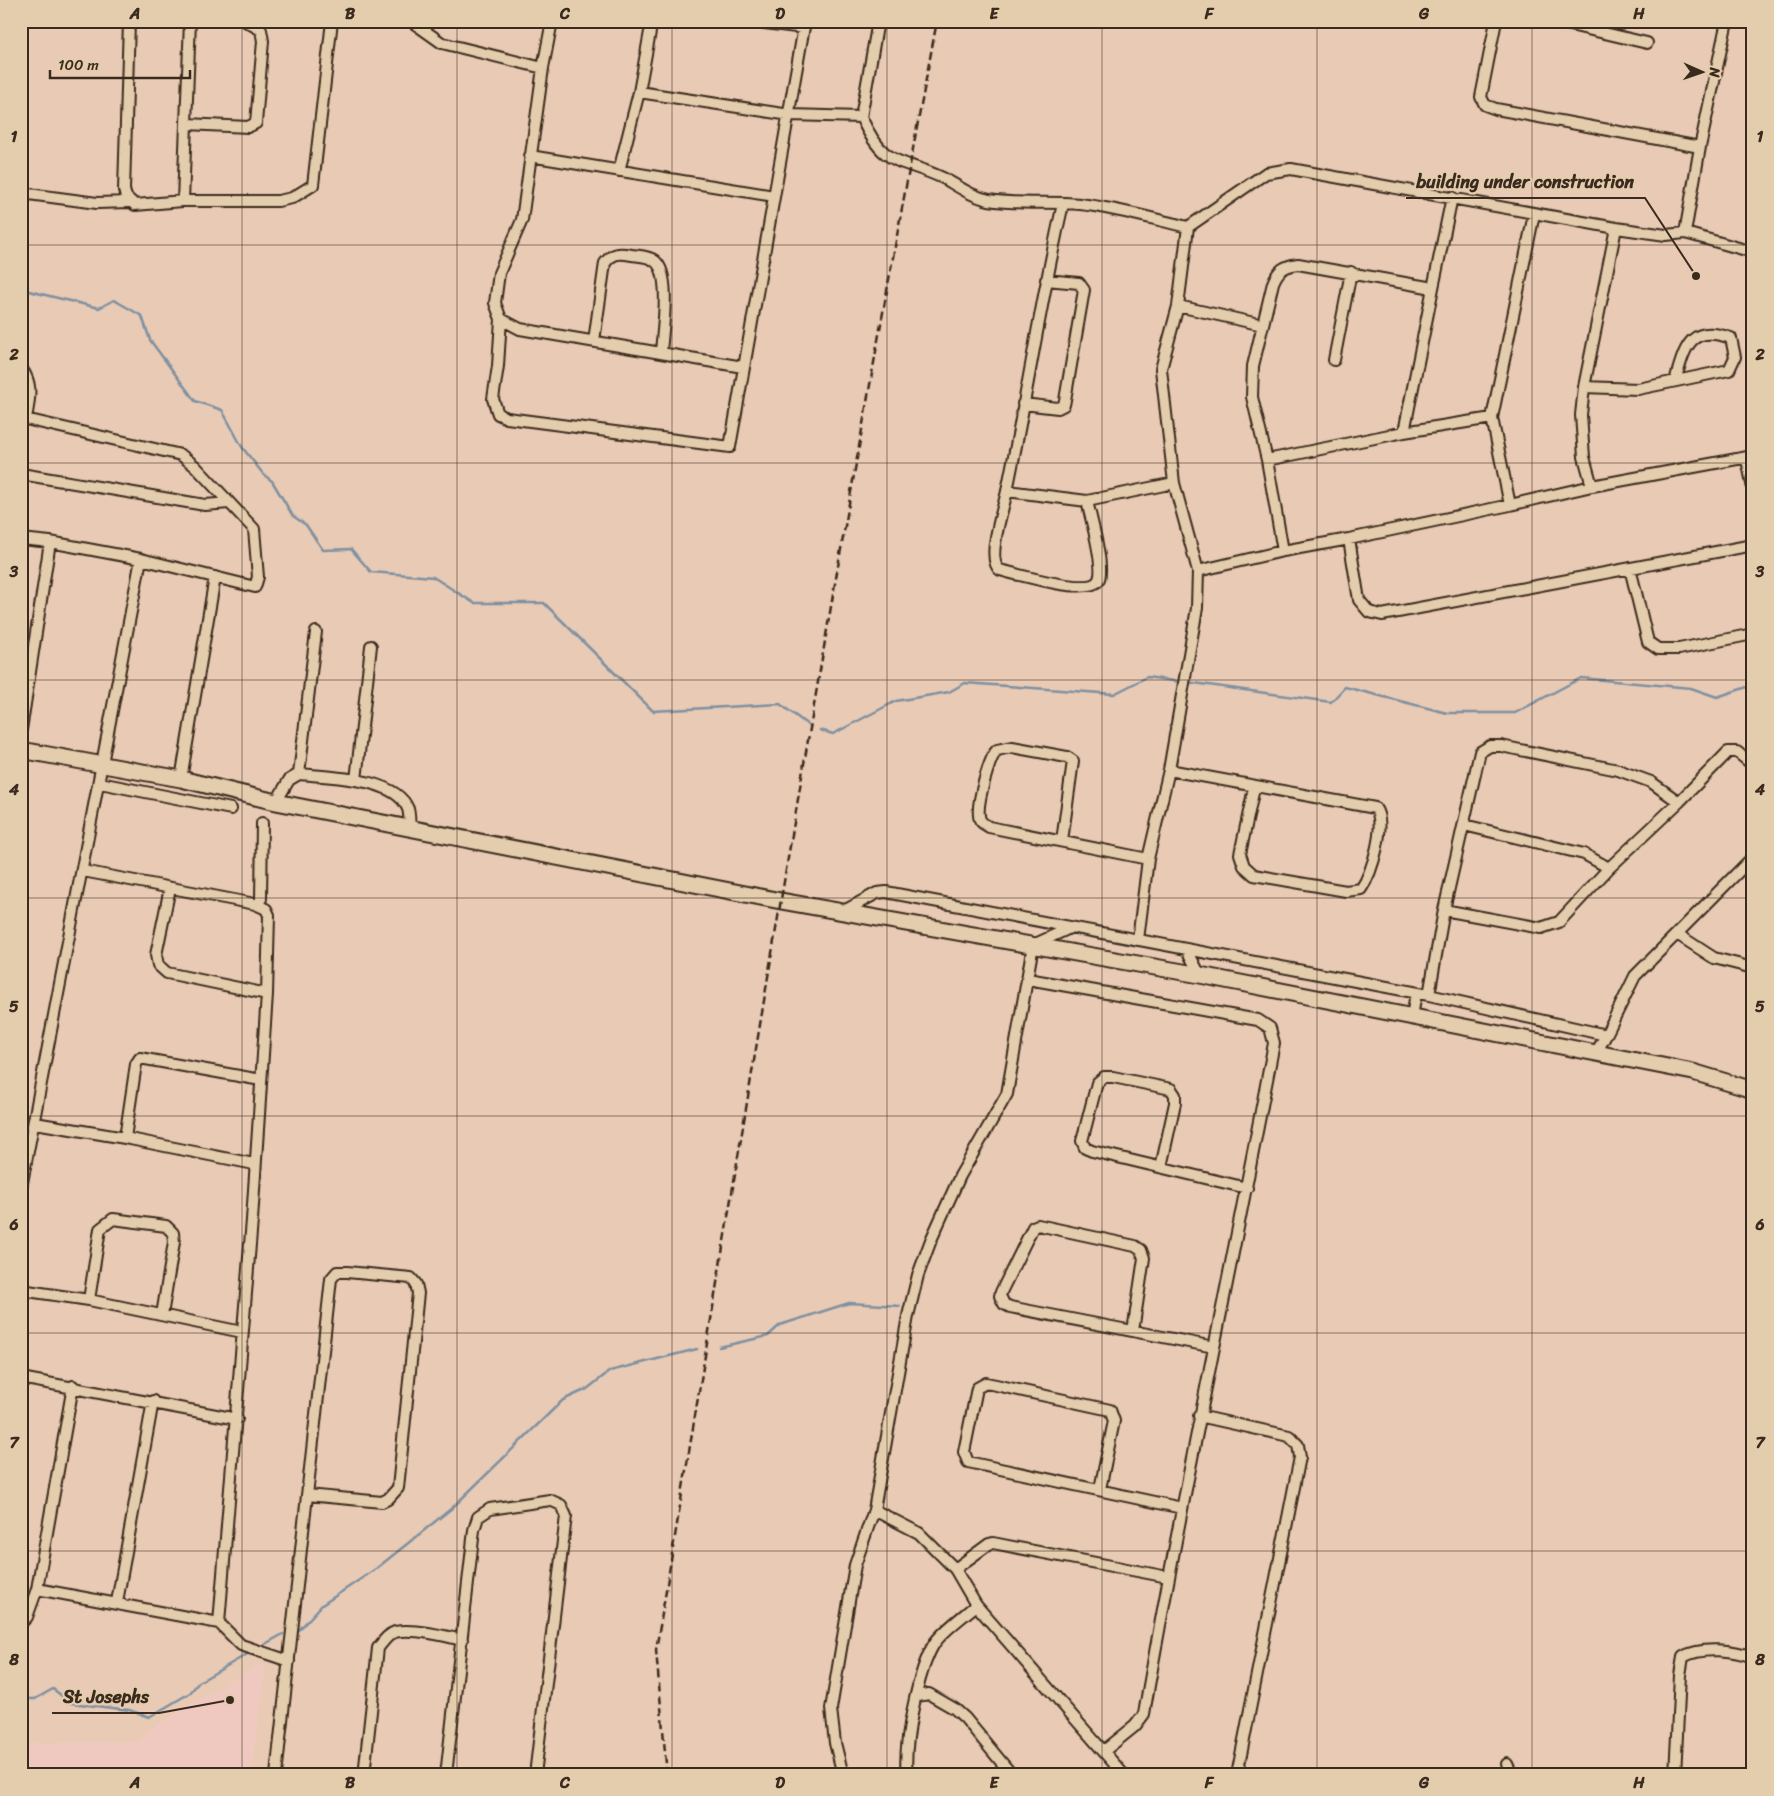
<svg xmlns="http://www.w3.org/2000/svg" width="1774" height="1796" font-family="Sriracha,sans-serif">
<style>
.built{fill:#efc9bf}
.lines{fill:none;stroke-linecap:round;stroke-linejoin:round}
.stream{stroke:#7f90a0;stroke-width:2.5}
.street-casing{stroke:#3b2a1e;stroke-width:14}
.secondary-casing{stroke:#3b2a1e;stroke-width:19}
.street{stroke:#e4cdad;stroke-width:10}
.secondary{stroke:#e4cdad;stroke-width:15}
.rail{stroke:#3b2a1e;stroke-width:2.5;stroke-dasharray:8 4;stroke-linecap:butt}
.grid{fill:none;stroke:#3b2a1e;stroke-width:1;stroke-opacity:0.55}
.leader{fill:none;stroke:#3b2a1e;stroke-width:2}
.callout-dot{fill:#3b2a1e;stroke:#e4cdad;stroke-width:2}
.callout-label{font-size:18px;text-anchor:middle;font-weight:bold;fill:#3b2a1e;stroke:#e4cdad;stroke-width:4.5;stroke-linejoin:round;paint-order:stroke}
.neatline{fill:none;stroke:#3b2a1e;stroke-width:2}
.grid-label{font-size:16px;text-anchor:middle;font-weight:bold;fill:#3b2a1e}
</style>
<rect width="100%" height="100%" fill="#e9cbb5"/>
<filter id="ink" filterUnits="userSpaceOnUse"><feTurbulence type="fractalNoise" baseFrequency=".02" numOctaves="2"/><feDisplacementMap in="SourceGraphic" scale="10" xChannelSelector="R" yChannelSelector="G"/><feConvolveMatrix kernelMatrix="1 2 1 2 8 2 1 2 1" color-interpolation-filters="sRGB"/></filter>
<g filter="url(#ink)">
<path class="built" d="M259,1664L266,1666L251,1775H21V1743L142,1741V1734Z"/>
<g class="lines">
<path class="stream" d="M21,287L29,291L99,308L114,300L142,316L150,340L195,401L222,410L242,447L264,475L272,481L293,516L306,525L323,550L351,549L371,572L433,577L474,603H544L653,711L780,704L808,725
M1187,682L1331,702L1345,687L1447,713H1515L1581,678L1691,688L1717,697L1753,685
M820,730L833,734L896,701L949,692L965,683L1114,694L1147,677L1181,682
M719,1347L768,1336L780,1325L849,1303L900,1306
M299,1630L322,1605L377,1568L452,1508L563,1400L587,1389L610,1371L697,1349
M260,1647L283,1634
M21,1699H35L53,1689L71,1703L129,1710L149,1717L190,1693L199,1682L251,1652"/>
<defs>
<path id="street" d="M129,21L124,190L126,197L135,205L183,201H278L292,198L313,185L332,21
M411,21L442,43L543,68
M552,21L543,68L522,220L499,273L495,303L501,319L498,366L493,399L498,414L507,418L730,447L805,21
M749,21L804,28
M1496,21L1481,97L1485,105L1496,109L1700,147
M1553,21L1647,43
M1727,21L1700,147L1685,233L1753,252
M639,92L790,115L861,117C885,170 900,157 945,179C959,187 973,197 989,200C1019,205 1051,201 1080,204C1116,208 1153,219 1188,227L1178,306L1161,369L1174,483L1198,571L1197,608L1169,770L1148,859L1138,940
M861,117L878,21
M187,124L248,127L256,123L263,41L261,30L245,21
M530,156L774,196
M619,171L639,92L652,21
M21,193L97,203L129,202
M183,201L190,21
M1063,204C1041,299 1027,395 1007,491C1004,507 985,560 1000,570C1016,574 1087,595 1098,581C1106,570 1090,515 1087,501L1174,483
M1534,214L1492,418L1510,505L1592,486
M1188,227L1266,173L1291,169L1616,228L1666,235L1685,233
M1616,228L1584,387L1581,415L1584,457L1592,486L1753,456
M1178,306L1263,325
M501,319L520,329L743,367
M594,341L605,263C613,252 620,253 632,255C639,256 649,256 655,261C672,274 662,333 661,353
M1334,360L1351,272
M21,368C34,385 29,399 26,419
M1584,387L1638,389L1729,370L1735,357L1731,338C1689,323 1685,348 1675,381
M1023,404L1058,408L1064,405L1065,400L1084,290L1079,283L1046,280
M21,418L181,455L195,466L254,529L258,577L255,587L141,559L50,542
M1404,432L1433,288
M1747,459L1753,489
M1267,460L1252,397L1253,366L1273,283C1278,270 1284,266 1298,264L1433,288L1452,197
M21,474L205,505L229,503
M1007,491L1087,501
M1510,505L1349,539L1359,600L1369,612L1382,615L1753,545
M21,539L50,542L21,730
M1283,551L1267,460L1404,432L1492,418
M1630,568L1648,642L1658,649H1679L1753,634
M1198,571L1283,551L1349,539
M1169,770L1375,808C1387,824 1372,873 1361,889L1346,891L1254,875L1244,866L1240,854L1254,788
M299,774L316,632
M181,779L215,577
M356,780L371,646
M100,783L231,809
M276,802L289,780L299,774C328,777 396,777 408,809C410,815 409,823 410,828
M1679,802L1728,752H1737L1753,765
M1464,825L1584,854L1609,868
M1062,841L1073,761L1067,757L1012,747L997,750C989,758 977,803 979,815C979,822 984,824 989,827L1148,859
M83,871L255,904L266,909L269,915L267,994L252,1220L219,1623
M170,888L156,955L158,965L167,973L267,994
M261,899L262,823
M844,911L877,893L886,892L1429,995L1606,1035L1596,1053
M1677,934L1714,958L1753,968
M1187,950L1200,975
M1028,979L1258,1020L1270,1028L1274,1043C1232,1267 1183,1489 1144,1714L1135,1726L1104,1751
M1429,995L1444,910L1480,752L1490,746H1501L1618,770L1651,782L1679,802L1609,868L1559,922L1541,928L1444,910
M1412,1017L1416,993
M1606,1035L1635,976L1753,857
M35,1123L125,1138
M254,1164L125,1138L136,1064L140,1058L261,1080
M1161,1167L1175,1103V1095L1171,1089L1113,1077H1104L1097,1083L1082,1141L1085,1148L1092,1151L1247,1188
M21,1188L141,559
M21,1290L89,1300L242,1332
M89,1300L100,1229L113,1219L166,1226L173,1233L174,1242L162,1315
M1133,1331L1144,1258L1141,1250L1135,1246L1038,1225L1033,1227L1001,1292L1000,1296L1004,1304L1010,1307L1214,1347
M21,1378L237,1419
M1199,1416L1289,1436L1298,1445L1300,1457L1237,1775
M1100,1489L1114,1421L1110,1410L996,1385L986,1383L977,1388L964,1452L968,1462L1182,1508
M874,1510L919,1533L955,1569L976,1605L1124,1775
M955,1569L989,1544L993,1543L1168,1577
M37,1589L219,1623L241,1645L289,1661
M117,1602L153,1401
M21,1623L27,1617L37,1589L73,1386
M917,1696L929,1694L955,1709L965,1718L1012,1775
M1507,1764L1512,1775
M276,1775L331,1279L337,1272H347L411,1278L416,1284L418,1293L398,1488L388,1499L382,1502L307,1495
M364,1775L378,1648C383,1642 388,1634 395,1632C411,1628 446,1636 462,1640
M446,1775L474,1530L478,1517L490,1509L550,1500L561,1505L566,1516L535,1775
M843,1775L835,1743L831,1709L855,1565L874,1510L908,1316L918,1275L931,1240L960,1176L1007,1094L1033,945L1070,928
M907,1775C903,1745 918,1670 934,1644C942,1631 964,1616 976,1605
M1675,1775L1680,1675L1683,1657C1701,1646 1734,1650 1753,1657"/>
<path id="secondary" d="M21,750L181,779L276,802L781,901L1200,975L1693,1072L1753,1090"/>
</defs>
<use href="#street" class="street-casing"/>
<use href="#secondary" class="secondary-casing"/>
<use href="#street" class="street"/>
<use href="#secondary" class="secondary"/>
<path class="rail" d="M667,1775L656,1650C747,1106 834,562 937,21"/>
</g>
</g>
<path class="grid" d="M242,21V1775M457,21V1775M672,21V1775M887,21V1775M1102,21V1775M1317,21V1775M1532,21V1775M21,245H1753M21,463H1753M21,680H1753M21,898H1753M21,1116H1753M21,1333H1753M21,1551H1753"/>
<path class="leader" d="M1696 276L1645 198H1406M230 1700L159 1713H52"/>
<g class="callout-dot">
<circle cx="1696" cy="276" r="5"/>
<circle cx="230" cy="1700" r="5"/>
</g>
<g class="callout-label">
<text x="1525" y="188">building under construction</text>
<text x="106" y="1703">St Josephs</text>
</g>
<rect width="1774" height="1796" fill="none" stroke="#e4cdad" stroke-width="55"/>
<g transform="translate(1702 72) rotate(92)" stroke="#e4cdad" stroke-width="4" paint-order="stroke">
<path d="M0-4L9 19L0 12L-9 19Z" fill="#3b2a1e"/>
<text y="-8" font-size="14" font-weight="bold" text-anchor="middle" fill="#3b2a1e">N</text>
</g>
<path d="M50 70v8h140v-8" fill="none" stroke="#3b2a1e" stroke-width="2.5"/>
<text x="58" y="70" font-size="15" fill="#3b2a1e" stroke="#e4cdad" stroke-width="4" paint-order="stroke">100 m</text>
<rect x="28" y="28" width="1718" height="1740" class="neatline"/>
<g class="grid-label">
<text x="135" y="19">A</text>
<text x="350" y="19">B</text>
<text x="565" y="19">C</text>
<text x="780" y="19">D</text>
<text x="994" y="19">E</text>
<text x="1209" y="19">F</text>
<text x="1424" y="19">G</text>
<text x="1639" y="19">H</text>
<text x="14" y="142">1</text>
<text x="1760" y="142">1</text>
<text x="14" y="360">2</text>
<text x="1760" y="360">2</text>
<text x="14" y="577">3</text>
<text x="1760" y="577">3</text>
<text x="14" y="795">4</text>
<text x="1760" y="795">4</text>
<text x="14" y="1012">5</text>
<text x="1760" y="1012">5</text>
<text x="14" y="1230">6</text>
<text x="1760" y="1230">6</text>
<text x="14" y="1448">7</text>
<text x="1760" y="1448">7</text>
<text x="14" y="1665">8</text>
<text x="1760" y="1665">8</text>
<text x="135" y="1788">A</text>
<text x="350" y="1788">B</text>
<text x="565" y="1788">C</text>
<text x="780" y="1788">D</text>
<text x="994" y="1788">E</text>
<text x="1209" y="1788">F</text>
<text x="1424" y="1788">G</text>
<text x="1639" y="1788">H</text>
</g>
</svg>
